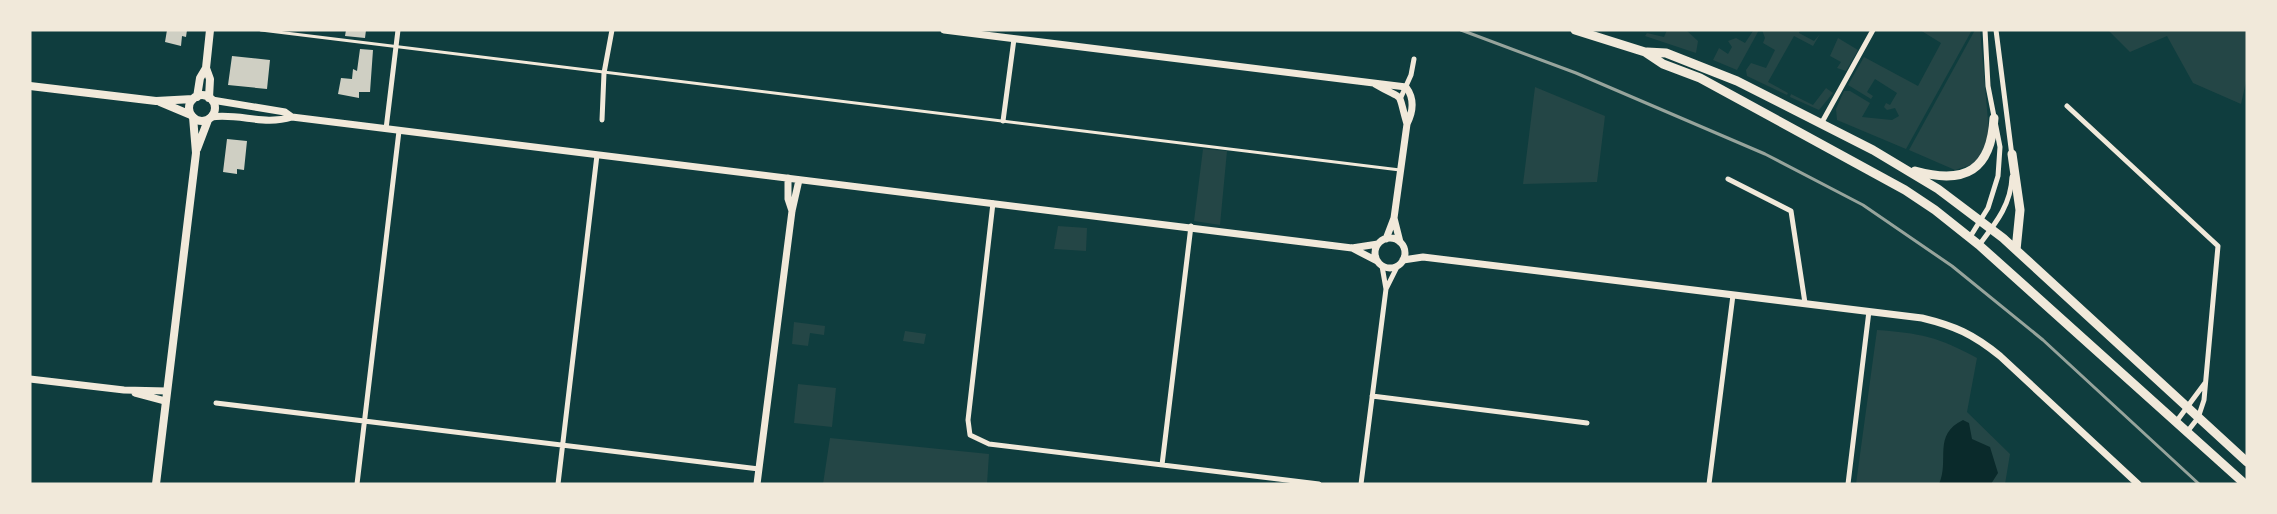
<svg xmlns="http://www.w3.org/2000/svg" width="2277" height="514" font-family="'PT Sans',sans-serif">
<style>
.green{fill:#244646}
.water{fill:#0a2a2b}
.building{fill:#cfcfc3}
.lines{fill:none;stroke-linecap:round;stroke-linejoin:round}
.service{stroke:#f1e9da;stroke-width:3}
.minor{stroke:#f1e9da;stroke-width:5}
.tertiary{stroke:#f1e9da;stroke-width:7}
.secondary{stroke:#f1e9da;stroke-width:8}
.trunk{stroke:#f1e9da;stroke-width:9}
.rail{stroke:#97a49c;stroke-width:3}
</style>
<rect width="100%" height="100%" fill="#0f3d3e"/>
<path class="green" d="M1667,30H1686L1698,41L1696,53L1645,36L1647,33L1664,37Z
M1751,30H1759L1737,70L1713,60L1719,48L1728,54L1732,47L1728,41L1736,38L1745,43L1753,31Z
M1762,30H1800L1799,33L1814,41L1820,34L1813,46L1794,36L1768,82L1788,93L1787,95L1747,76L1746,70L1751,63L1766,68L1775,50L1763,43L1765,38Z
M1920,30H1972L1906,149L1837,120L1836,109L1844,91H1850L1870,103L1862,117L1892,120L1899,116L1895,108L1887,110L1884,107L1886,103L1890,105L1897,93L1875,79L1867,92L1873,96L1871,99L1848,85L1864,57L1918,86L1941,43Z
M1975,30H1980L1989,132L1988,141L1977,163L1955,170L1909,150Z
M2108,30H2247V77L2241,104L2193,83L2167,36L2130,52Z
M1838,38L1858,50L1846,71L1837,68L1841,62L1830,56Z
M1535,87L1605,116L1597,182L1523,184Z
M1826,88L1833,93L1819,110L1790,97L1791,94L1813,105Z
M1203,149L1227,151L1220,225L1194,221Z
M1058,226L1087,228L1086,251L1054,249Z
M794,322L825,326L824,335L810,333L808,346L792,344Z
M1877,330C1919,333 1939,337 1977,358L1967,412L2010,454L2005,484H1856Z
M905,331L926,334L924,344L903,341Z
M798,384L836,388L832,427L794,423Z
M830,438L989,454L987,484H823Z"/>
<path class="water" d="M1963,420L1969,423L1972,439L1990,447L1998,473L1991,484H1939C1950,460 1932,435 1963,420Z"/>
<path class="building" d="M167,30H187L186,37L182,36L181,46L165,42Z
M346,30H366L365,38L345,36Z
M360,49L373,50L370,92H359V98L338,94L341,78L352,79L353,69L357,71Z
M232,56L270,60L267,89L228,85Z
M227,139L247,141L244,170L237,169V174L223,172Z"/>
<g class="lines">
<path class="service" d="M261,30L1400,170"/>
<path class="minor" d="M1996,30L2012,156
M1401,97L1411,75L1414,59
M2067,106L2218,246L2204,400L2198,418L2187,432
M602,120L604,73L612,30
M1003,121L1014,39
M1821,124L1873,30
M386,129L398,30
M1728,179L1791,211L1805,303
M993,203L968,420L970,435L989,444L1319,484
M1970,237L1988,208L1998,176L2000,147L1988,86L1985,30
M1979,245C1995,224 2011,205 2012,177
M1386,289L1397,267
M1372,396L1587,423
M216,403L759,469
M2176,422L2205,383
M1162,465L1191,226
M357,484L399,131
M558,484L597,155
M1361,484L1386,289L1382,266
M1709,484L1733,295
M1848,484L1869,311"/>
<path class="tertiary" d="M944,30L1406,87C1415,99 1413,112 1407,124L1394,218L1386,239
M1375,84C1407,103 1396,87 1407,124
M212,100L285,112L292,117
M211,117C241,113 263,126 292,117L1352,248L1378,244
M788,178V199L792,211
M1394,218L1400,242
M1375 253a15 15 0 1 1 30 0a15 15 0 1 1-30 0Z
M1352,248L1377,261
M1403,260L1423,257L1922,318C1955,326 1973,334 2000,356L2138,484
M30,379L124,390L167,391
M135,393L165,401
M757,484L792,211L799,180"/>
<path class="secondary" d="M206,68L210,79L209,98
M30,86L156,101L193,99
M189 108a13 13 0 1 1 26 0a13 13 0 1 1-26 0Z
M197,97L200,78L206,68L210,30
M160,102L191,115
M197,149L208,120
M156,484L196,153L193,117"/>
<path class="trunk" d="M1575,30L1645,52L1663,64L1700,78L1905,190L1935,210L1979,245L2245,484
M1647,52L1666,53L1737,81L1873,150L1938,189L2003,238L2247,462
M2012,154L2020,210L2016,250
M1915,171C1966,185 1991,170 1994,118"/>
<path class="rail" d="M1461,30L1576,73L1765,154L1863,205L1952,266L2043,340L2199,484"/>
</g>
<rect width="2277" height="514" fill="none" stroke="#f1e9da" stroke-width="63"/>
</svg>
